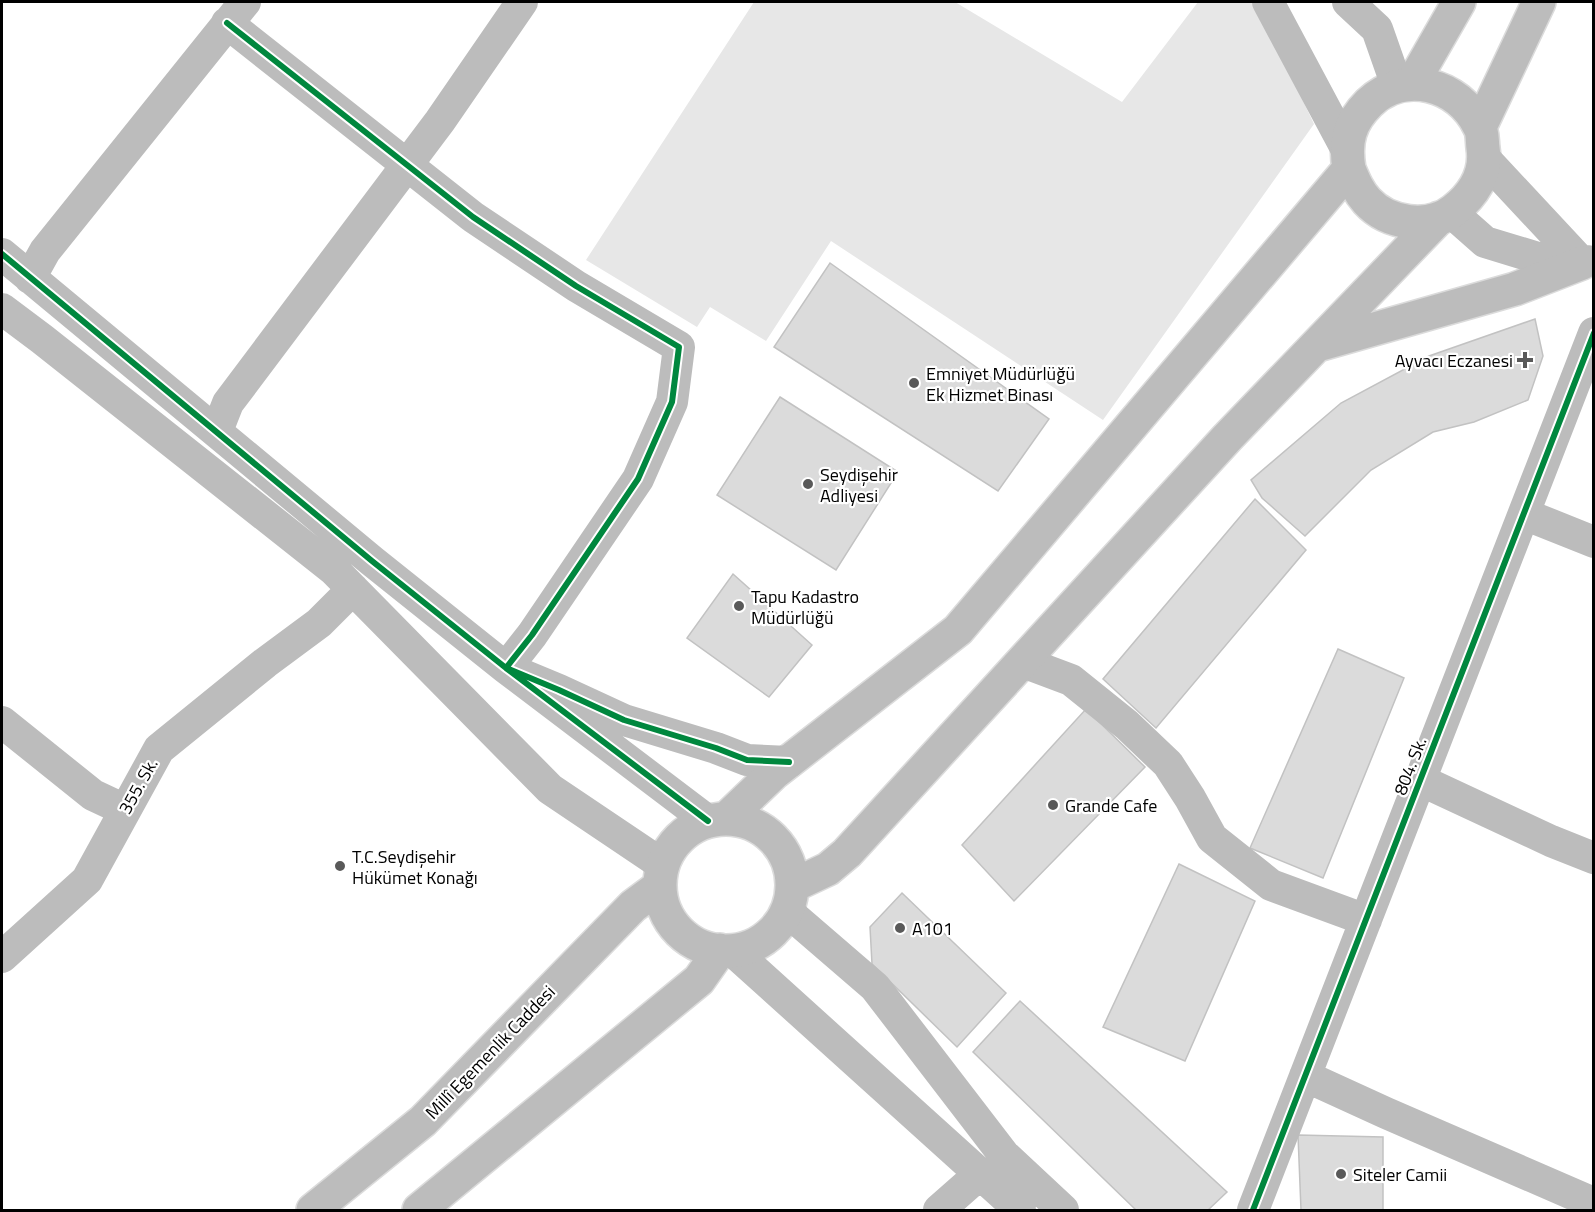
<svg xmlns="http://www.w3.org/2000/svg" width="1595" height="1212" font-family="'Titillium Web',sans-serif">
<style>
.green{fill:#e7e7e7}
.building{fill:#dbdbdb;stroke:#c2c2c2;stroke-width:1.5}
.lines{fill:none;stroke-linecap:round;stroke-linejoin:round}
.major-casing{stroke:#dbdbdb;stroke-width:36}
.minor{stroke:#bcbcbc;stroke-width:32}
.major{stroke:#bcbcbc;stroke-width:33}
.cycleway-casing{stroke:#fff;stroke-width:10}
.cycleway{stroke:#00873e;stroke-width:6}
.poi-dot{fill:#595959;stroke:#fff;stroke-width:2}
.labels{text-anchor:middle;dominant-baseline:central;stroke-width:4.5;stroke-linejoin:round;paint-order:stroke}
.poi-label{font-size:18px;fill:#000;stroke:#fff;text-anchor:start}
.street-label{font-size:18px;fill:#000;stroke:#fff}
</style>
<rect width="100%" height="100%" fill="#fff"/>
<path class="green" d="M754,2H955L1122,102L1198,2H1256L1314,124L1103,420L831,241L766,341L710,307L697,327L586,260Z"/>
<path class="building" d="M830,263L1049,419L998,491L774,347Z
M1535,319L1543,356L1528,400L1474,422L1433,432L1371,470L1305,536L1262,498L1251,480L1341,403L1429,356Z
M780,397L898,472L836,570L717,495Z
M1255,499L1306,550L1156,728L1103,679Z
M733,574L812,645L769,697L687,638Z
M1338,649L1404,678L1323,878L1250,848Z
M1086,709L1145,767L1014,901L962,845Z
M1179,864L1255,901L1185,1061L1103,1027Z
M902,893L1006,993L957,1047L872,964L870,927Z
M1020,1001L1227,1192L1208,1210H1136L973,1052Z
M1298,1135L1383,1137V1210H1301Z"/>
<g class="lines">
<defs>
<path id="major" d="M1412,84L1459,2
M1480,127L1539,2
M1318,345L1515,289L1582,263
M727,818L774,773L958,630L1349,169C1347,157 1346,146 1350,133C1353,122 1361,111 1369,103C1404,69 1459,84 1479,126C1483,132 1482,141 1483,148C1487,174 1474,194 1454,210C1429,230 1388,224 1367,201C1358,191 1354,181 1349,169
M660 885a66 66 0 1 1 132 0a66 66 0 1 1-132 0Z
M792,886L828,869L847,853L1227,438L1439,218
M313,1210L423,1121L633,906L660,886
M419,1210L699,980L720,950"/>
</defs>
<use href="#major" class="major-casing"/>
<path class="minor" d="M1268,2L1347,150
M1348,2L1377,29L1397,86
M227,23L473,217L576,286L679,347L672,402L638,479L532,635L506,668L559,690L624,720L716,748L747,760L789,762
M1485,159L1582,263
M1451,212L1485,242L1551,262L1587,261
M2,254L372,561L506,668L708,821
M30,278L45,251L245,2
M2,309L42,339L334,570L550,789L663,865
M217,431L228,403L440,121L522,2
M1524,514L1594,542
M1023,662L1071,680L1127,725L1168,764L1190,798L1212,838L1271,885L1366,920
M2,722L93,795L125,810
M1420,780L1551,841L1594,858
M788,912L875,987L1004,1155L1063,1210
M733,951L1020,1210
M2,957L87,880L159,749L265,663L319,623L353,589
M1305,1076L1386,1113L1591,1202
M939,1210L981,1173
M1253,1210L1594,333"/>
<use href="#major" class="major"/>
<defs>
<path id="cycleway" d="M227,23L473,217L576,286L679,347L672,402L638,479L532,635L506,668L559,690L624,720L716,748L747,760L789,762
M2,254L372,561L506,668L708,821
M1253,1210L1594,333"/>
</defs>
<use href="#cycleway" class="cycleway-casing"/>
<use href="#cycleway" class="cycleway"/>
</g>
<g class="poi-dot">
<path d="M1522 351h6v6h6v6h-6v6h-6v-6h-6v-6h6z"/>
<circle cx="914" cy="383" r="6"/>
<circle cx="808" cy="484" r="6"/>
<circle cx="739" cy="606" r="6"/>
<circle cx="1053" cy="805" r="6"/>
<circle cx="340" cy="866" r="6"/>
<circle cx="900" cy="928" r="6"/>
<circle cx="1341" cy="1174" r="6"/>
</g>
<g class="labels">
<g class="poi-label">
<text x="1513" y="360" text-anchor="end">Ayvacı Eczanesi</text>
<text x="926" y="373">Emniyet Müdürlüğü<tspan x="926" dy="21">Ek Hizmet Binası</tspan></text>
<text x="820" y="474">Seydişehir<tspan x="820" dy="21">Adliyesi</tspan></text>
<text x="751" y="596">Tapu Kadastro<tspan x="751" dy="21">Müdürlüğü</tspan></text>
<text x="1065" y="805">Grande Cafe</text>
<text x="352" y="856">T.C.Seydişehir<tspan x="352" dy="21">Hükümet Konağı</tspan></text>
<text x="912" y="928">A101</text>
<text x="1353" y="1174">Siteler Camii</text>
</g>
<g class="street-label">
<text transform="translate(1410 766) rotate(-69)">804. Sk.</text>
<text transform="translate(138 786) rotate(-61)">355. Sk.</text>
<text transform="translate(490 1052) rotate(-46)">Millî Egemenlik Caddesi</text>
</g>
</g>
<rect width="1595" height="1212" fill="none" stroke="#000000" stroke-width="6"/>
</svg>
